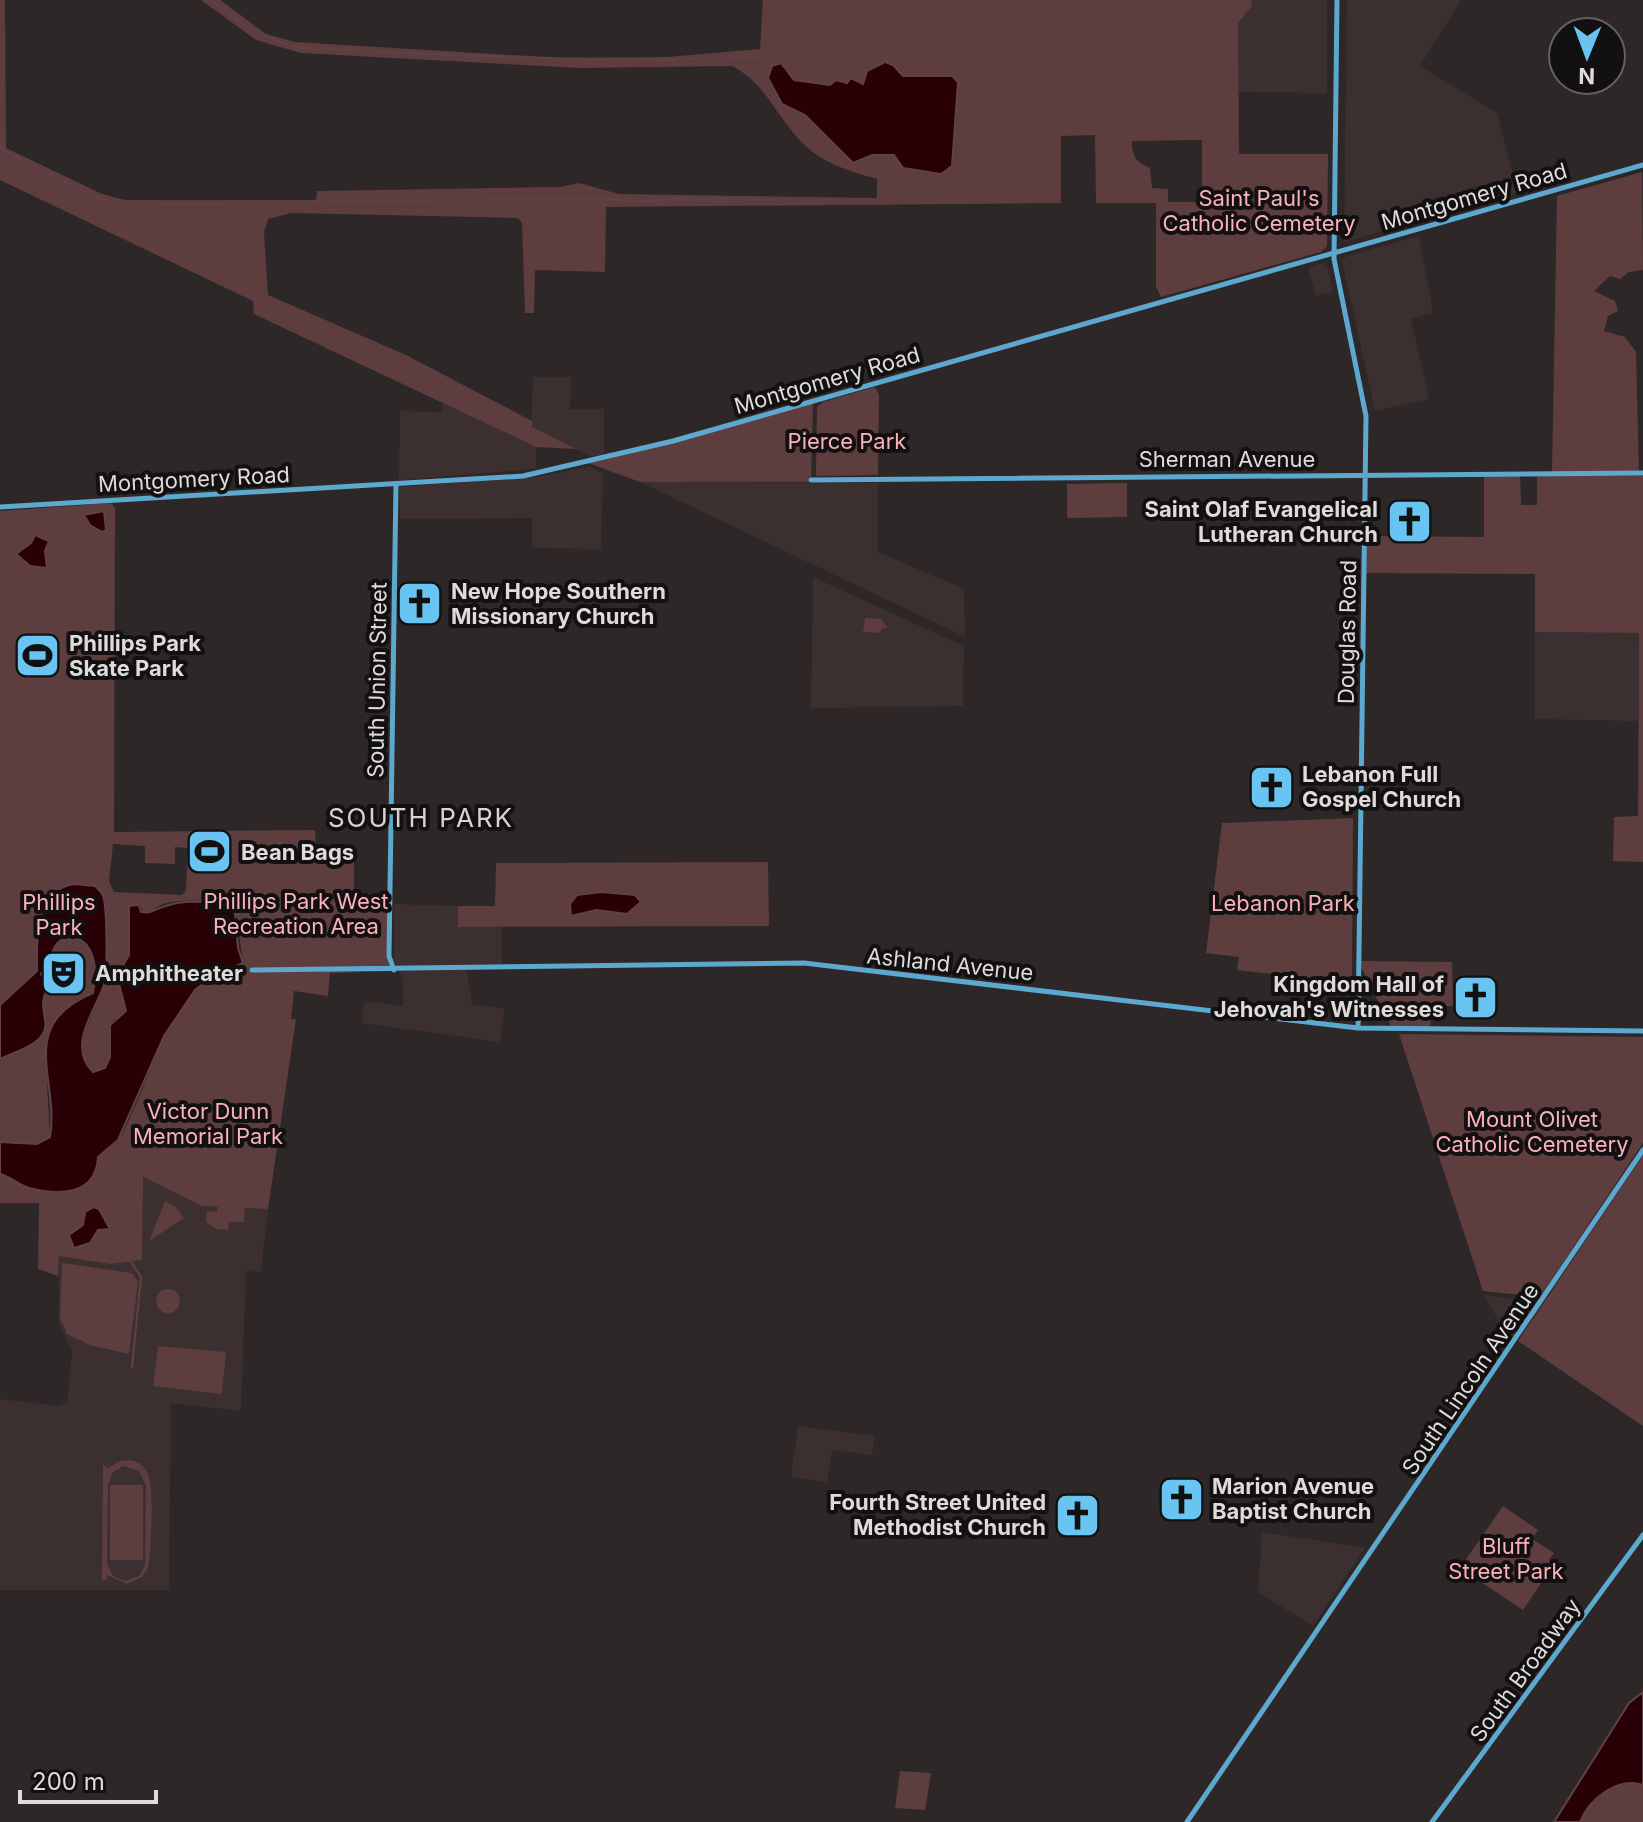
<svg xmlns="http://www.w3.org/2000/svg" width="1643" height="1822" font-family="Inter,sans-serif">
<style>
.built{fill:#3c2f30}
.green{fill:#5e3d3f;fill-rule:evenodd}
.water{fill:#290006;stroke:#604246;stroke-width:2}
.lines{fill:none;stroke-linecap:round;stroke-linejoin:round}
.stream{stroke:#604246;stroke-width:2}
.secondary{stroke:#5da8ce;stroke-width:5}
.labels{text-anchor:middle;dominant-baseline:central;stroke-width:8;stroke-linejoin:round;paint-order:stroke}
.street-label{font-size:22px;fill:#dfdbdb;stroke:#131011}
.park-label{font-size:22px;fill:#fab1b7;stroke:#131011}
.poi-label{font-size:22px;font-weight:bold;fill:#dfdbdb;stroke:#131011;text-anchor:start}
.quarter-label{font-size:26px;letter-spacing:2px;fill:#dad2d2;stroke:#131011}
</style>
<rect width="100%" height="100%" fill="#2d2727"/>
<path class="built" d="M1252,0H1327V93L1238,92V23L1252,6Z
M1347,0H1461L1420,66L1497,113L1518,193L1344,242Z
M1419,236L1433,313L1411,319L1429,399L1375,411L1342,261L1345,257Z
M1324,263L1328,267L1333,292L1316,296L1308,268Z
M533,377H571L570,409H604V454L592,457L531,427Z
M442,403L536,447V469L399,480L400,411L442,412Z
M590,466L603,474L601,549L532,548V518L400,519L399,487L542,476Z
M640,482L878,483V552L964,589L965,637Z
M813,577L964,646L963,706L811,708Z
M1535,632L1639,633L1638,721L1535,719Z
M394,904L458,906V927H502V964L466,965L472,1004L505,1009L500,1042L361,1023L364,1001L403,1006V979L394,960Z
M143,1177L202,1206L268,1209L261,1272L246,1271L241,1411L171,1403L169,1590H0V1399L59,1406L67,1402L72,1351L59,1324V1255L110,1264Z
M1485,1296V1295L1539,1302L1514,1338L1506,1334Z
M798,1426L875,1436L872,1455L832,1450L827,1482L791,1477Z
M1262,1532L1365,1548L1313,1626L1258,1592Z"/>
<path class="green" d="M0,0H5L6,148L102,194L125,200H316L317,191L560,187L579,183L619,194L877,198V179C855,173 826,164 809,149C779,124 768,84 732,66L580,68L301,53L256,40L201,0H220L266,34L295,42L561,58L667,57L760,49L763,0H1252V6L1238,23L1239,154H1328L1327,246L1321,252L1161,297L1156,287V203H1096L1095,135L1061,136V203L606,207L605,272L535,270L534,313H525L522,223L518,218L291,213L268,219L264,232L268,295L406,355L532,421V427L576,449L536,447L254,314L253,301L0,180ZM1202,140V202H1168V189L1152,188L1150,168C1136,162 1132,157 1132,141Z
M1642,172L1643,270L1629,272L1620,279L1610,276L1594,291L1615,301L1618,311L1608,316L1604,331L1625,337L1636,352L1639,473L1552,472L1557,196Z
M875,387L879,395L878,475L816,476L817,407L823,402Z
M813,402L811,482H640L588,463Z
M1484,474H1520L1521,505H1537V476H1643V862L1613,861L1614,817L1638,816L1639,633L1535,632V574L1364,573V536L1484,537Z
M1127,483V517L1067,518V484Z
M111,503L115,508L114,832L315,830L317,860H354V899L390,902L389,956L394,971L330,973L328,996L294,991L291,1019H296L268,1209L245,1208L244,1222H229L228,1230L216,1229L206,1222L207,1211L217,1212L218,1207L202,1206L143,1177L142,1260L110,1264L59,1256L58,1276L38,1269L39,1203H0V1174C29,1181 43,1197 77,1189C96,1184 92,1169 99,1156C102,1151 109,1149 114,1145C121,1139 128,1122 132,1113C157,1062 173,977 241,967L243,963L237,918L235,911C218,900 186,898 166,903C156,906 153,913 143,912L140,905H129V955L119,970L127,1006L122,1015L112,1021L110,1057L105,1068L93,1072C69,1046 93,1022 99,995L77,999L46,1065L50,1137L37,1144L0,1142V1059L35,1043L45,1020L40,1007L48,988L38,970L0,1005V511ZM113,844L145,846V863L175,864V847L188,848L186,890L182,895L114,892L109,881Z
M865,618L881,619L888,628H882L880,633L863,632Z
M1353,818L1352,983L1237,970L1239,957L1206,953L1222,823Z
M768,862L769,926L458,927V906H495L496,863Z
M1358,961L1452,962L1453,1006H1431L1430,1029L1392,1028Z
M1399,1034L1643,1037V1143L1540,1297L1483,1291Z
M1643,1155V1426L1518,1341Z
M165,1201L175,1206L184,1218L149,1241Z
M62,1263L132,1273L138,1282L129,1354L90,1345L67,1334L60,1318Z
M156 1301a12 12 0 1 1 24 0a12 12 0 1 1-24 0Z
M158,1346L226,1352L222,1394L153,1386Z
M120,1461C131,1459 141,1461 147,1472C155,1488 151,1548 148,1568L142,1577L127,1584L107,1575V1580H102L103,1465L108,1468ZM123,1466L139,1471L146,1485L145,1565L139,1576L125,1581L113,1576L107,1564L108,1484L113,1472Z
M110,1485H143V1560H110Z
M1503,1506L1538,1530L1532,1539L1554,1553L1549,1560L1554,1564L1523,1610L1460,1568Z
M900,1771L931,1773L925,1810L895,1808Z
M1634,1782L1643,1785V1822H1580L1584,1812L1611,1786Z"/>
<path class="water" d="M885,62L893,65L903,76H952L958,82L952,166L941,174L903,168L894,155H872L853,163L805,115L782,104L768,78L772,66L781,63L794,80L830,85L836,80L847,83L851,78L863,84L867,71Z
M104,511L106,530L102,532L90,525L84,515Z
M35,535L49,541L45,551L47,568L30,566L16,554L31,543Z
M74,884L95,886C99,890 101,891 103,896C107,906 108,975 104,985C94,1013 67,1046 93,1072L105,1068L110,1057V1025L126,1011L117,976L129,955V906L139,905L141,912C152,914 155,909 166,906C183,900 223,899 235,914L238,948L243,963L216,974L195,990L164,1036L118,1140L98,1157C96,1195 60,1196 29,1188C19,1185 11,1177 0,1174V1142L37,1144L50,1137C60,1081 15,1025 93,993C107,926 47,921 51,968L44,969L41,974L48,984C42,1003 42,1001 45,1020C50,1044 15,1051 0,1059V1005L37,971C37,942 33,890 74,884Z
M601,892L635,895L641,902L627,914L596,910L571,916L570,904L577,895Z
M94,1207L99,1209L110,1229L98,1230L90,1243L74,1248L69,1235L83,1225L85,1212Z
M1643,1692V1785C1618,1776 1589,1799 1580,1822H1554L1629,1703Z"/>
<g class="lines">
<path class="stream" d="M211,0C241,24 265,41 303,48C459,55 608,64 765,57
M0,144L4,151L99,198L125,205L604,198L638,202L679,198L775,200
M123,1250L141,1277L132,1367"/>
<path class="secondary" d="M1337,0L1334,259L1366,416L1358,1028
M811,480L1643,473
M0,507L523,476L673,441L1643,165
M252,970L804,963L1358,1028L1643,1031
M394,970L389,956L396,484
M1187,1822L1643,1150
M1432,1822L1643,1535"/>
</g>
<defs>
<symbol id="church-square" viewBox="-11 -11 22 22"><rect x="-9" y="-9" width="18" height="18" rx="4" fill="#69c4f1" stroke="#131011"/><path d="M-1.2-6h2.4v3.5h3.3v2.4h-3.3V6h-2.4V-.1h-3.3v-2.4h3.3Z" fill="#111"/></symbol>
<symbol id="stadium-square" viewBox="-11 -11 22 22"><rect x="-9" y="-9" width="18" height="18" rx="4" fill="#69c4f1" stroke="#131011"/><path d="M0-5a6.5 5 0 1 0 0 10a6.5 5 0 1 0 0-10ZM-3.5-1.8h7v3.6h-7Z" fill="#111"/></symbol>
<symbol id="theatre-square" viewBox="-11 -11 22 22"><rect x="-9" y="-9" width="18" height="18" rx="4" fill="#69c4f1" stroke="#131011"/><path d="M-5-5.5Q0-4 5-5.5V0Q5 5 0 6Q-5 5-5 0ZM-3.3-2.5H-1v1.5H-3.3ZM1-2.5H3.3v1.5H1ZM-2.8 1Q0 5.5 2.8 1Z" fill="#111"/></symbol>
</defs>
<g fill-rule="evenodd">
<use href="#church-square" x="1384" y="496" width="51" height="51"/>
<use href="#church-square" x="394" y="578" width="51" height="51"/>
<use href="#stadium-square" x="12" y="630" width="51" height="51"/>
<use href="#church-square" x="1246" y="762" width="51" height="51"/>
<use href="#stadium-square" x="184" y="826" width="51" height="51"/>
<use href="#theatre-square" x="38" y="948" width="51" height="51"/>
<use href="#church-square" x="1450" y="972" width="51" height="51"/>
<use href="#church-square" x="1156" y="1474" width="51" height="51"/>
<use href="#church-square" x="1052" y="1490" width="51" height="51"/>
</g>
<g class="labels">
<g class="street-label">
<text transform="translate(1474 196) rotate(-16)">Montgomery Road</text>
<text transform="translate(827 380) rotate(-16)">Montgomery Road</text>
<text x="1227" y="459">Sherman Avenue</text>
<text transform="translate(194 479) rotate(-3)">Montgomery Road</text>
<text transform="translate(1347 632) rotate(-89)">Douglas Road</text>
<text transform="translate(377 680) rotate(-89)">South Union Street</text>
<text transform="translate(950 964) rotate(6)">Ashland Avenue</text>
<text transform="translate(1470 1379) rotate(-56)">South Lincoln Avenue</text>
<text transform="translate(1525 1670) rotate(-54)">South Broadway</text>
</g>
<g class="park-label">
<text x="1259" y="198">Saint Paul's<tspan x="1259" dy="25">Catholic Cemetery</tspan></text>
<text x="847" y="441">Pierce Park</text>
<text x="296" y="901">Phillips Park West<tspan x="296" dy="25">Recreation Area</tspan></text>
<text x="59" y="902">Phillips<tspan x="59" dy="25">Park</tspan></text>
<text x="1283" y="903">Lebanon Park</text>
<text x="208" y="1111">Victor Dunn<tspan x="208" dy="25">Memorial Park</tspan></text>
<text x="1532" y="1119">Mount Olivet<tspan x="1532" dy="25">Catholic Cemetery</tspan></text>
<text x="1506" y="1546">Bluff<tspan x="1506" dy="25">Street Park</tspan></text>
</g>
<g class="poi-label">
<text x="1378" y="509" text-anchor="end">Saint Olaf Evangelical<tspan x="1378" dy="25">Lutheran Church</tspan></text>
<text x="451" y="591">New Hope Southern<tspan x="451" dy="25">Missionary Church</tspan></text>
<text x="69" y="643">Phillips Park<tspan x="69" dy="25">Skate Park</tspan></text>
<text x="1302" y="774">Lebanon Full<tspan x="1302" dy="25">Gospel Church</tspan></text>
<text x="241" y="852">Bean Bags</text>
<text x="95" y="973">Amphitheater</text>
<text x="1444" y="984" text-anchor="end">Kingdom Hall of<tspan x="1444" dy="25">Jehovah's Witnesses</tspan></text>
<text x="1212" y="1486">Marion Avenue<tspan x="1212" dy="25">Baptist Church</tspan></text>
<text x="1046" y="1502" text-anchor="end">Fourth Street United<tspan x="1046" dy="25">Methodist Church</tspan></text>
</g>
<g class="quarter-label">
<text x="421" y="817">SOUTH PARK</text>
</g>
</g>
<g transform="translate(1587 56) rotate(181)"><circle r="38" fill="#131011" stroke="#656162" stroke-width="2"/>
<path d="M0-6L14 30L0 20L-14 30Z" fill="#69c4f1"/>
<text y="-12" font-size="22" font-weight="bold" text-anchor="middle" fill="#dfdbdb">N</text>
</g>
<path d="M20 1790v12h136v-12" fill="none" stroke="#dfdbdb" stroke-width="4"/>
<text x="32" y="1790" font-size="24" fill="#dfdbdb" stroke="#131011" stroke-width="6" paint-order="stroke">200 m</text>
</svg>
